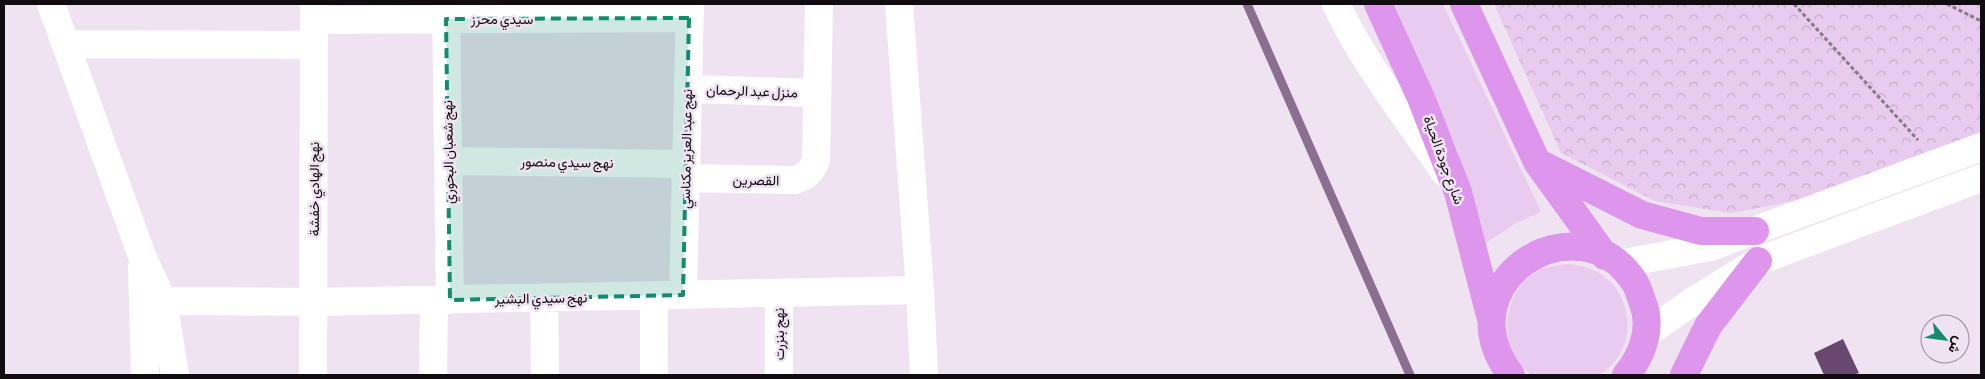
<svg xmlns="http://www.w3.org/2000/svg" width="1985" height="379" font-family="'Asap Condensed',Vazirmatn,sans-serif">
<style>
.grass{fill:#e8cbef}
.forest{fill:url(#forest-crowns)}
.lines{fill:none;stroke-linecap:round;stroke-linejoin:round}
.stream{stroke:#8a6f90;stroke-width:9}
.building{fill:#694870}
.path{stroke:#857c86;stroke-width:3;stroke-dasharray:4 2.5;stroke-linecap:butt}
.minor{stroke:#fff;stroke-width:28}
.highway{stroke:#de96ed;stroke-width:28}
.marked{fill:#148b6e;fill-opacity:0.2;stroke:#148b6e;stroke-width:4;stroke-dasharray:10 6;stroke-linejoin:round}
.labels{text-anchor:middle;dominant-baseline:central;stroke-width:5;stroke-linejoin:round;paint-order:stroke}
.street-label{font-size:14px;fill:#100c10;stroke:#efe3f1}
</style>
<defs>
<pattern id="forest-crowns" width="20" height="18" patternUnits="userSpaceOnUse" patternTransform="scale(1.25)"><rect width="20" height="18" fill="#e8cbef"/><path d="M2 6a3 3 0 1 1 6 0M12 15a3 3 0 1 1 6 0" fill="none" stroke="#c6adcc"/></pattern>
</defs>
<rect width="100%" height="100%" fill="#efe3f1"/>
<path class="grass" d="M1390,4H1443L1541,212L1516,223L1486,243L1456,146Z
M1568,264C1575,265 1583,266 1590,269C1625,281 1638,328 1618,357C1603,378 1596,375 1573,375C1561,375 1546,378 1534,375C1526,373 1521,364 1516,357C1497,328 1510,280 1545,268C1552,266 1560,265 1568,264Z"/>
<path class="forest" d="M1494,4H1981V136L1815,197L1731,213L1655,201L1561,153Z"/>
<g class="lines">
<path class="stream" d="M1247,4L1410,375"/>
</g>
<path class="building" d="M1843,339L1859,373L1853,375H1824L1814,353Z"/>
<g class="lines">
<path class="path" d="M1794,4L1918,140
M1947,4L1981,21"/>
<path class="minor" d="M51,4L142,256L163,301L175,375
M446,4L450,300
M899,4L920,290L924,375
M1336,4C1362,61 1409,120 1445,173
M314,20L689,18
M66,44L314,45
M688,89L817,93
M448,161L686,164
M685,178L795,180C807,176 812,171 816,160L819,4
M1618,264L1710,247L1981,147
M142,268L145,375
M654,295V375
M683,295L690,4
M544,297L545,375
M163,301L313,302L920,290
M1646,334L1692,302L1758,261L1981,178
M313,375L314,4
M433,375L434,300
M779,375V293"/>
<path class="highway" d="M1378,4L1421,98L1458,192L1491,319
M1464,4L1537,162L1605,256
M1543,165L1642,215L1701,231H1755
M1511,375C1441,282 1579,195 1635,283C1638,288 1640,295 1642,301C1653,326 1643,355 1626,375
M1684,375L1708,326L1758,261"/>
</g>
<path class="marked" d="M689,18L683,295L450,300L446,19Z"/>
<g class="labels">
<g class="street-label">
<text x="502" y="19">سيدي محرز</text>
<text transform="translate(752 91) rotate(2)">منزل عبد الرحمان</text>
<text transform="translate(686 149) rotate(-89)">نهج عبد العزيز مكناسي</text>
<text transform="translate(448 152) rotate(-91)">نهج شعبان البحوري</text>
<text transform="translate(1444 160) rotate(70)">شارع جودة الحياة</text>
<text transform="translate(567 162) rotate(1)">نهج سيدي منصور</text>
<text transform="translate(756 180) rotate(1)">القصرين</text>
<text transform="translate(314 189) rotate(-90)">نهج الهادي خفشة</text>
<text transform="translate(541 298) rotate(-1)">نهج سيدي البشير</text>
<text transform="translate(779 334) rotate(-90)">نهج بنزرت</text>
</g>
</g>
<rect width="1985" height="379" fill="none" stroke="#100c10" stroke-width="10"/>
<g transform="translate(1945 339) rotate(119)"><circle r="24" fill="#efe3f1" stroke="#968d97"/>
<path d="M0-4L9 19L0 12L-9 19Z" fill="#148b6e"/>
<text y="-8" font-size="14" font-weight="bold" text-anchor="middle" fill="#100c10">ش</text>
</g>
</svg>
